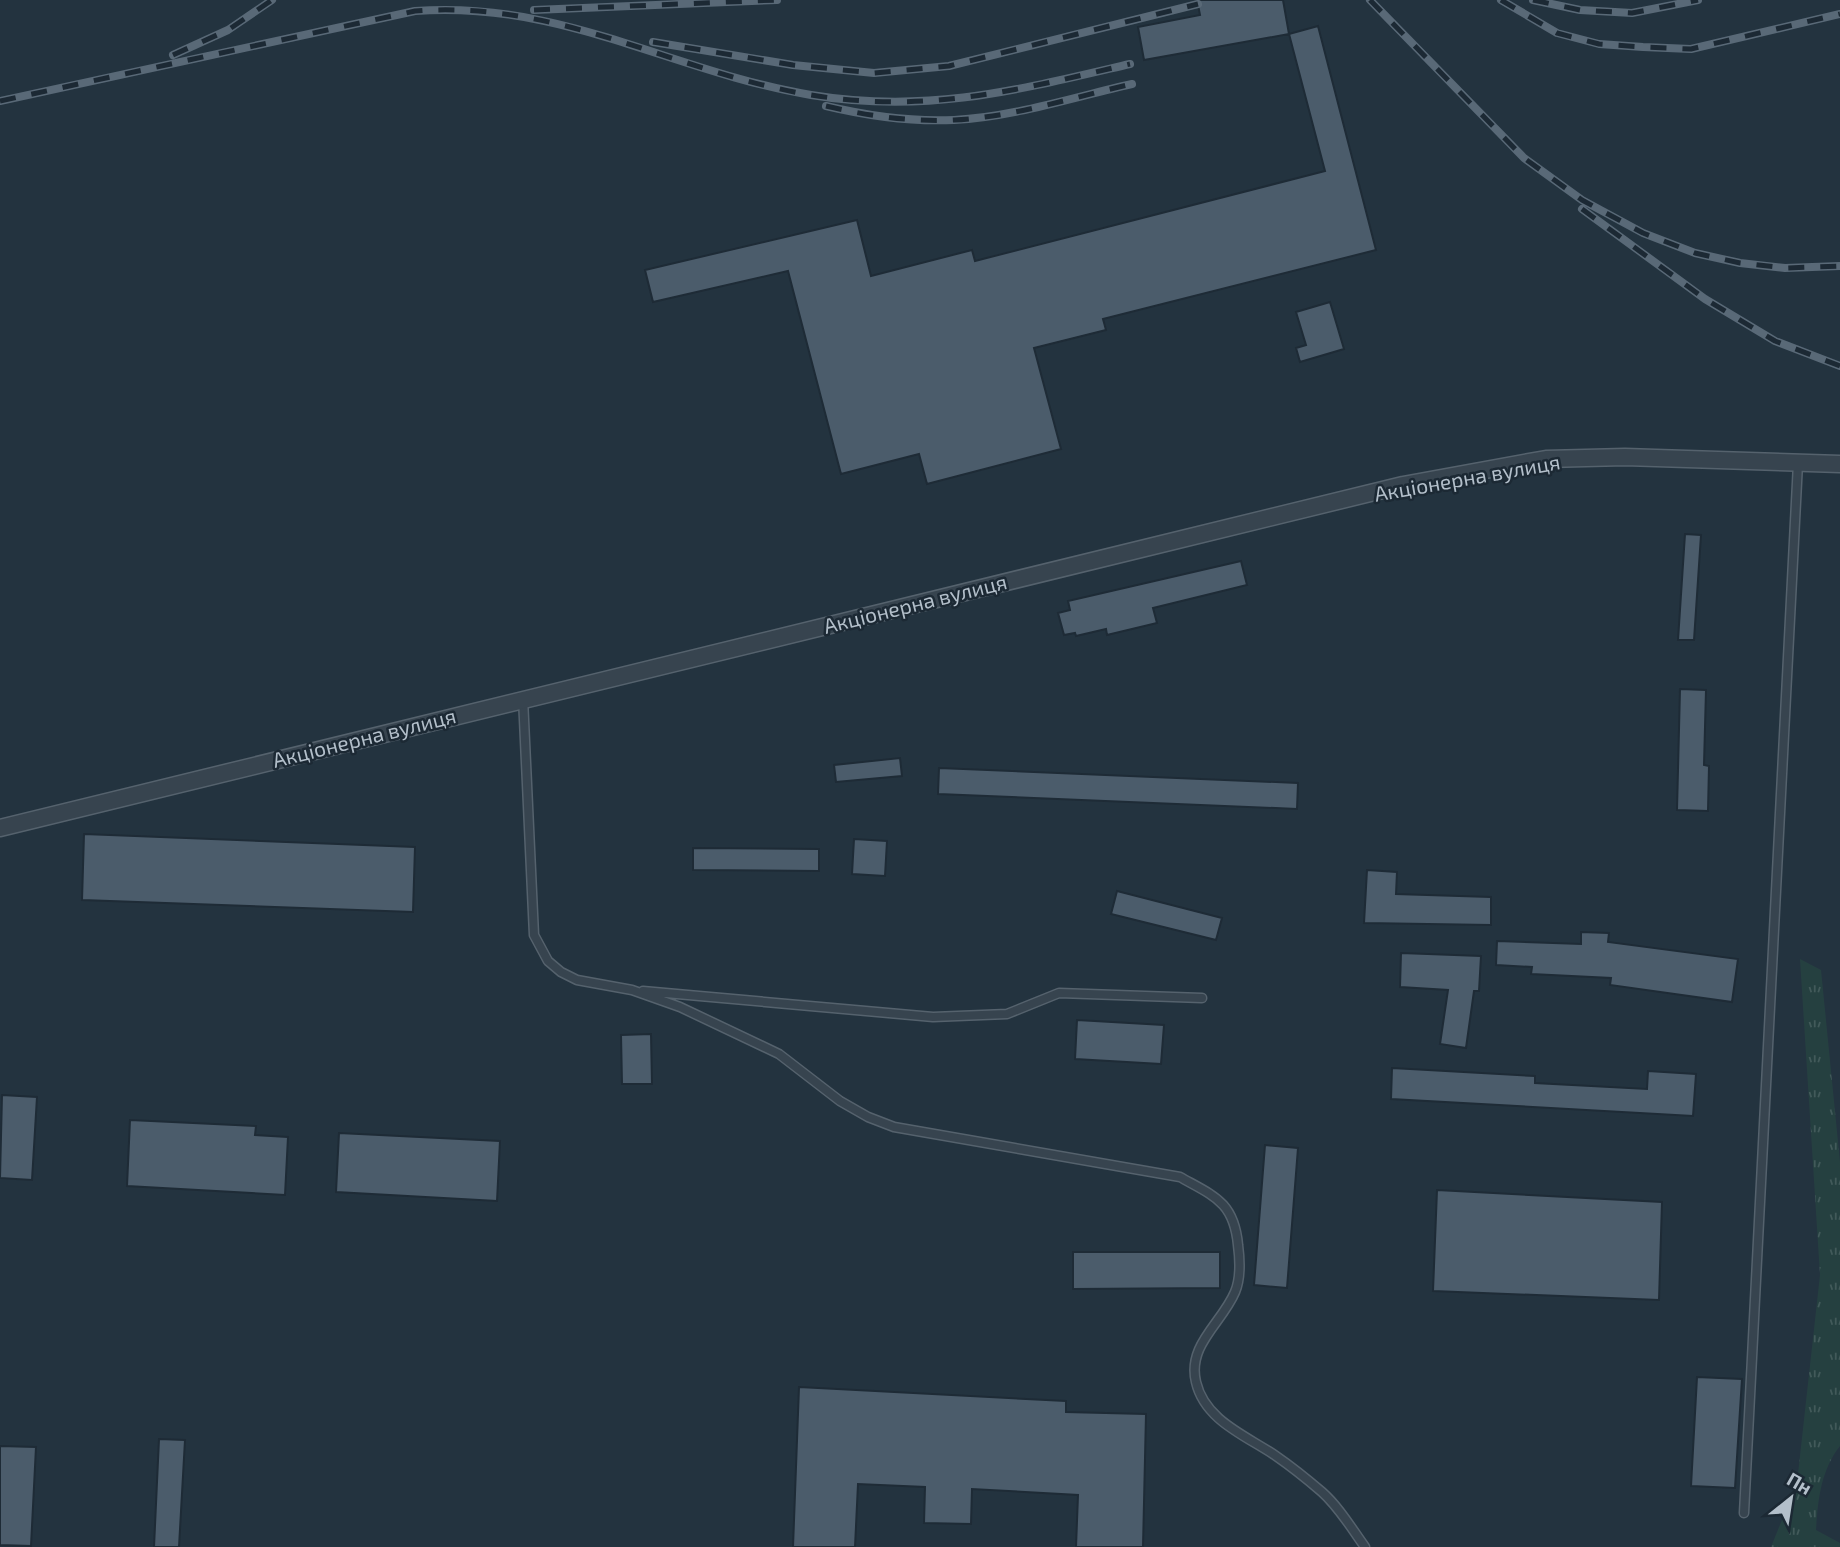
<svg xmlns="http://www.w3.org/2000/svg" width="1840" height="1547" font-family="'Exo 2',sans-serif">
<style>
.grass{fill:url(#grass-tufts)}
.building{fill:#4b5c6b;stroke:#1e2b36;stroke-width:2}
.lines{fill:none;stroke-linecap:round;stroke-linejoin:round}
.service-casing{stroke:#55626d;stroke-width:11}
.minor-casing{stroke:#55626d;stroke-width:19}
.service{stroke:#37444f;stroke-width:8}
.minor{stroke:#37444f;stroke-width:16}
.rail-casing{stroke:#596977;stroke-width:8}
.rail{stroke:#1c2934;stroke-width:5;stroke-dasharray:16;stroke-linecap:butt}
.labels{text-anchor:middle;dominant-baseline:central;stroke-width:5;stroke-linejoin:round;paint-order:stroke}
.street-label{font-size:21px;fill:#b3bfca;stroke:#1c2934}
</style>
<defs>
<pattern id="grass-tufts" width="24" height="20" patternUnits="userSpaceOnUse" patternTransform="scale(1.75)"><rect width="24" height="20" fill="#254040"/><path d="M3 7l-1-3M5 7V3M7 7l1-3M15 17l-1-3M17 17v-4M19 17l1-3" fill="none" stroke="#425a5a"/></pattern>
</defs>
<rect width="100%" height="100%" fill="#23333f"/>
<path class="grass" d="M1800,959L1821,970L1840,1162V1446C1821,1470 1818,1499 1816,1530L1840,1543V1547H1771L1797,1483L1820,1275Z"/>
<path class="building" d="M1197,0H1283L1289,34L1144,60L1138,27L1200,15Z
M1318,26L1376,250L1103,319L1106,330L1034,348L1061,449L927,484L919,454L841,474L788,271L653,302L645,270L857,220L871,276L972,250L975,261L1325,171L1289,34Z
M1330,302L1344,349L1300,362L1296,348L1306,345L1296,312Z
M1685,534L1701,535L1694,640H1678Z
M1241,561L1247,585L1153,608L1157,623L1107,635L1106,629L1076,636L1075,633L1064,635L1058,613L1070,610L1068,601Z
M1680,689L1706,690L1704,765L1709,766L1708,811L1677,810Z
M900,758L902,776L836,782L834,765Z
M939,768L1298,783L1297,809L938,794Z
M84,834L415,847L413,912L82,900Z
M854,839L887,841L885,876L852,874Z
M693,848L819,849V871L693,870Z
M1367,870L1397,872L1396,894L1491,897V925L1364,923Z
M1117,891L1222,918L1216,940L1111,914Z
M1581,932L1609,933L1608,942L1738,959L1732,1002L1610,985L1611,978L1531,974L1532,967L1496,965L1497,941L1581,944Z
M1401,953L1481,956L1479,991H1474L1466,1048L1440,1044L1448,990L1400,987Z
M1077,1020L1164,1025L1161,1064L1075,1059Z
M651,1034L652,1084H622L621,1035Z
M1392,1068L1535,1076V1083L1647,1089L1648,1071L1696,1074L1693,1116L1391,1099Z
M2,1095L37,1097L32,1180L0,1178Z
M130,1120L256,1126L255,1135L288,1137L285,1195L127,1186Z
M339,1133L500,1141L497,1201L336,1192Z
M1265,1145L1298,1148L1287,1288L1254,1285Z
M1437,1190L1662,1202L1659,1300L1433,1291Z
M1073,1252H1220V1288L1073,1289Z
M1697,1377L1742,1379L1735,1488L1691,1486Z
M799,1387L1066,1401V1412L1146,1414L1143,1547H1076L1078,1495L972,1489L971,1524L924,1523L925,1487L858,1484L855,1547H793Z
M159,1439L185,1440L179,1547H154Z
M0,1446L36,1447L31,1546L0,1545Z"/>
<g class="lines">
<defs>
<path id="service" d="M523,698L534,935L548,961L561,972L577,980L632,990L680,1007L779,1054L840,1101L868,1117L894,1127L1180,1177C1214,1196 1234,1202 1238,1245C1240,1260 1241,1278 1235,1292C1222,1323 1187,1345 1196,1382C1205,1421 1247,1436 1276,1456C1292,1467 1308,1480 1322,1492C1339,1507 1352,1529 1365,1547
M643,991L933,1017L1007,1014L1059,993L1202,998
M1744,1513L1798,463"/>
<path id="minor" d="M0,828L1403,485L1546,459L1625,457L1840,464"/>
</defs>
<use href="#service" class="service-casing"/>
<use href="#minor" class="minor-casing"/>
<use href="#service" class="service"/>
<use href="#minor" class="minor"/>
<defs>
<path id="rail" d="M1370,0L1524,158L1582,200L1643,233L1695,253L1740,263L1785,268L1840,266
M1501,0L1557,33L1599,44L1643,47L1691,49L1840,14
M1533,0L1580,10L1632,13L1698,0
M534,10L777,0
M653,42L793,65L874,73L949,66L1198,4
M173,55L228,30L272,0
M0,101L415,11C562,0 673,72 811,95C928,114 1018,90 1130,64
M826,106C868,116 911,122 954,120C1014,117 1074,97 1132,84
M1582,209L1705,299L1775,341L1840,366"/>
</defs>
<use href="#rail" class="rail-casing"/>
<use href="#rail" class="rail"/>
</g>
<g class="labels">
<g class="street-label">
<text transform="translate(1467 477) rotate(-10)">Акціонерна вулиця</text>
<text transform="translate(915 603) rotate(-14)">Акціонерна вулиця</text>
<text transform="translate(364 737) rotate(-14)">Акціонерна вулиця</text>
</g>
</g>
<g transform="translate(1791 1498) rotate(30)" stroke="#1c2934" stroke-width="5" paint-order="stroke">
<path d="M0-5L12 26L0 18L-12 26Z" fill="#b3bfca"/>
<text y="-10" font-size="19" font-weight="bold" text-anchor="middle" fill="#b3bfca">Пн</text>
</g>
</svg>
